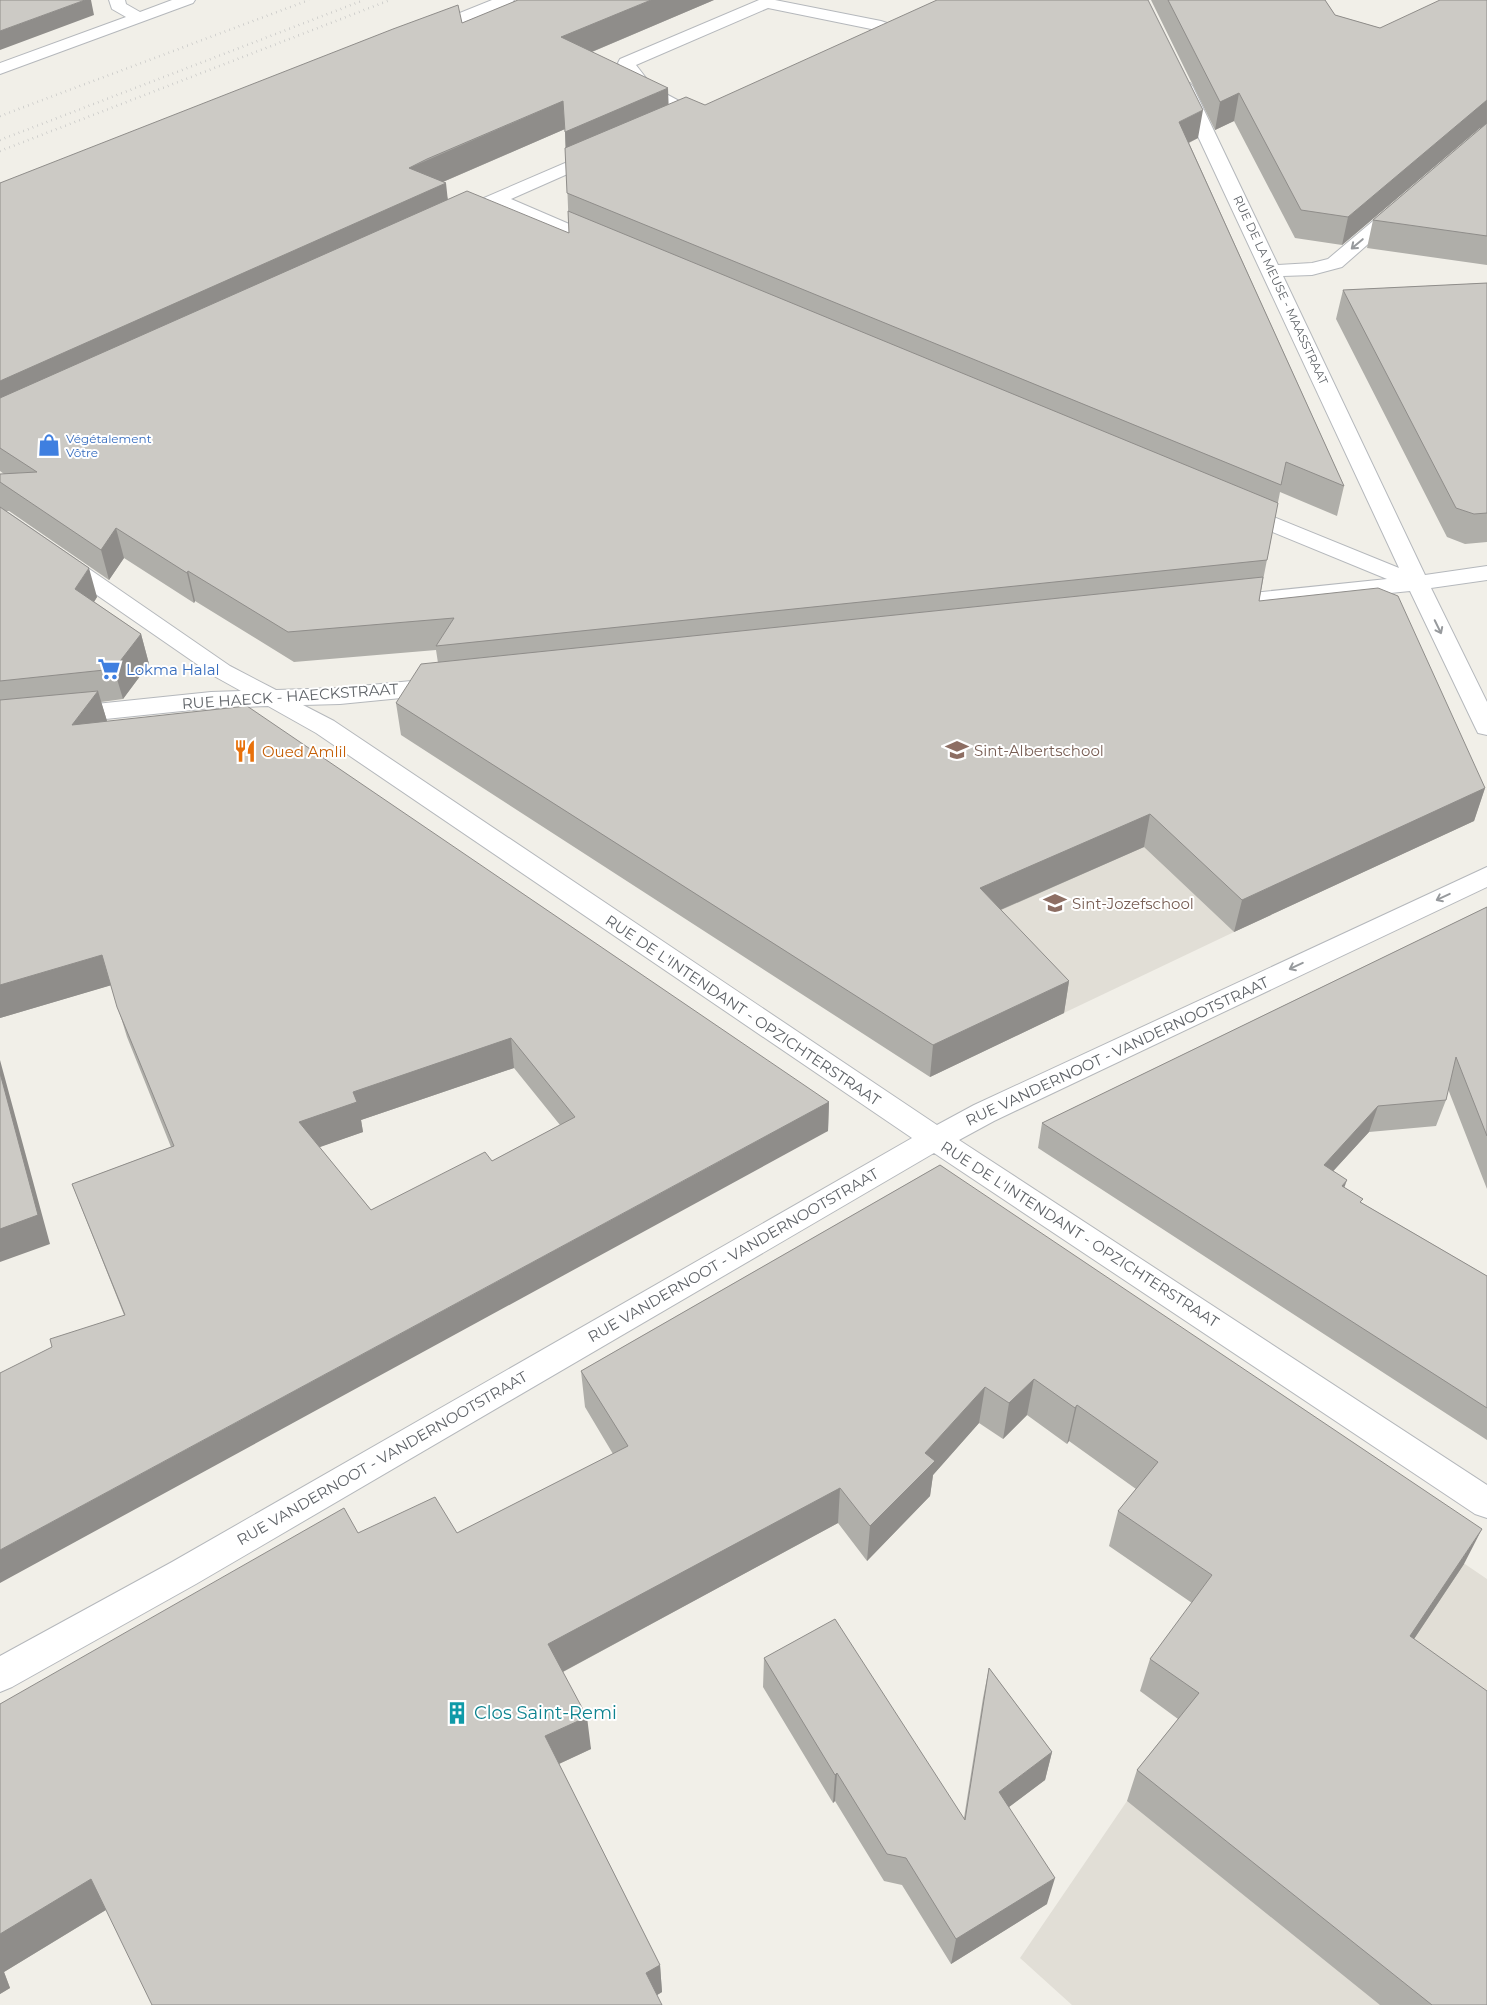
<svg xmlns="http://www.w3.org/2000/svg" width="1487" height="2005" font-family="Montserrat,sans-serif">
<style>
.education{fill:#e1ded6}
.lines{fill:none;stroke-linecap:round;stroke-linejoin:round}
.minor-casing{stroke:#b5b8bc;stroke-width:2}
.minor{fill:#fff;fill-rule:evenodd}
.rail{stroke:#b6b7b8;stroke-width:2.5;stroke-dasharray:0.5 4.5;stroke-linecap:butt}
.wall{fill:#afaea9;fill-rule:evenodd}
.shaded-wall{fill:#8f8d8a}
.building{fill:#cccac5;stroke:#8f8d8a;fill-rule:evenodd}
.oneway{stroke:#979a9d}
.labels{text-anchor:middle;dominant-baseline:central;stroke-width:4;stroke-linejoin:round;paint-order:stroke}
.far-street-label{font-size:12px;fill:#5f6368;stroke:#fff}
.far-shop-label{font-size:12px;fill:#366cbe;stroke:#fff;text-anchor:start}
.shop-label{font-size:15px;fill:#366cbe;stroke:#fff;text-anchor:start}
.street-label{font-size:15px;fill:#5f6368;stroke:#fff}
.education-label{font-size:15px;fill:#785e54;stroke:#fff;text-anchor:start}
.food-label{font-size:15px;fill:#c56008;stroke:#fff;text-anchor:start}
.near-culture-label{font-size:18px;fill:#0d838f;stroke:#fff;text-anchor:start}
</style>
<rect width="100%" height="100%" fill="#f1efe8"/>
<path class="education" d="M1039,655L1161,863L1234,932L1026,1031L987,988Z
M1369,1499L1487,1579V2005H1072L1020,1958L1127,1801Z"/>
<g class="lines">
<defs>
<path id="minor" d="M109,0H125L126,4L140,12L172,0H195L193,3L0,74V63L126,17L112,9Z
M492,0H514L512,3L432,35H420L418,32L420,29Z
M759,0H775L881,21L887,23L889,26L887,29L881,31L768,8L636,65L653,87L696,110L699,114L696,118L690,119L641,95L618,63L620,59Z
M1184,82L1190,83L1193,87L1278,265L1312,263L1328,259L1392,205L1399,203L1406,205L1408,209L1342,267L1312,275L1283,276L1425,575L1487,566V580L1431,588L1487,702V735L1478,733L1475,727L1410,591L1223,610L1215,608L1212,603L1215,598L1223,596L1387,579L1231,515L1228,510L1231,505L1239,503L1399,568L1175,87L1178,83Z
M600,148L606,149L609,153L606,157L511,199L611,242L613,246L611,250L604,252L597,250L496,206L456,223L449,221L447,217L449,213Z
M0,511L8,513L230,666L276,690L340,688L442,678L450,681L454,686L450,691L442,694L340,704L303,705L334,721L937,1125L974,1105L1487,867V887L994,1121L959,1140L1487,1485V1518L1475,1514L934,1153L196,1584L12,1687L0,1692V1656L172,1562L912,1138L316,733L268,706L211,708L0,730V714L211,692L241,691L214,676L0,528Z"/>
</defs>
<use href="#minor" class="minor-casing"/>
<use href="#minor" class="minor"/>
<path class="rail" d="M0,116L309,0
M0,140L364,0
M0,151L390,0"/>
</g>
<path class="wall" d="M714,0L592,52L668,104L705,105L1198,138L1189,143L1344,486L1337,516L1280,492L1259,601L1485,788L1474,821L1234,932L1144,847L1001,910L1069,981L1064,1013L930,1077L401,735L396,703L438,663L436,650L294,662L195,601L194,603L124,558L109,580L9,511H6L97,597L94,602L141,634L149,664L123,699L101,702L107,721L106,722L829,1102L828,1131L124,1315L72,1184L171,1147L127,1037L111,985L0,1018V474H4L0,471V183L462,23ZM565,129L569,233L448,200L443,182ZM514,1068L560,1125L492,1161L371,1210L319,1147L363,1132L361,1120Z
M1151,0H1325L1335,15L1380,28L1487,0V265L1367,248L1373,220L1482,127L1480,128L1342,245L1295,238L1234,121L1215,130Z
M1487,283V542L1465,544L1447,537L1336,319L1343,290Z
M1487,907V1189L1448,1089L1446,1100L1436,1126L1369,1132L1333,1171L1345,1188L1362,1203L1487,1276V1440L1038,1148L1042,1123Z
M940,1165L1464,1564L1414,1639L1487,2005H1380L1127,1801L1137,1770L1178,1719L1140,1691L1150,1659L1192,1603L1109,1546L1118,1511L1136,1489L1069,1441L1067,1444L1027,1415L1003,1439L979,1423L933,1475L930,1496L867,1561L838,1523L563,1672L591,1749L559,1764L660,1965L662,1992L657,1995L106,1910L4,1972L10,1988L0,1994V1704L358,1533H457L613,1454L585,1407L581,1371Z
M764,1658L964,1818L983,1698L989,1668L1052,1752L1045,1780L1009,1807L1047,1904L951,1964L902,1885L884,1881L835,1801L833,1803L763,1687Z"/>
<path class="shaded-wall" d="M85,0H91L94,15L0,50V31Z
M651,0H714L563,64L561,37Z
M668,88L669,115L566,159L565,132Z
M1239,93L1234,121L1215,130L1220,102Z
M1487,100V126L1480,128L1342,245L1348,217Z
M563,101L565,129L431,187L409,168Z
M1203,110L1198,138L1175,149L1179,122Z
M446,183L449,211L0,414V381Z
M116,528L124,558L109,580L101,550Z
M89,568L97,597L83,619L75,589Z
M188,571L195,601L194,603L187,573Z
M141,634L149,664L123,699L114,669Z
M98,691L107,721L81,755L72,725Z
M1485,788L1474,821L1234,932L1242,900Z
M1150,814L1144,847L977,920L980,888Z
M102,955L112,985L0,1018V985Z
M1069,981L1064,1013L930,1077L933,1045Z
M511,1038L514,1068L361,1120L363,1132L306,1152L299,1122L353,1092Z
M0,1060L50,1244L0,1262Z
M829,1102L828,1131L0,1583V1550Z
M1378,1106L1369,1132L1315,1191L1324,1165Z
M1347,1180L1338,1205L1342,1186Z
M1034,1379L1027,1415L1003,1439L1009,1403Z
M985,1387L979,1423L933,1475L930,1496L867,1561L870,1526L925,1453Z
M1077,1405L1069,1441L1067,1444L1075,1408Z
M840,1488L838,1523L553,1677L548,1644Z
M1482,1529L1464,1564L1394,1669L1410,1636Z
M587,1717L591,1749L550,1768L545,1736Z
M1052,1752L1045,1780L993,1819L999,1792Z
M837,1773L835,1801L833,1803L835,1775Z
M1055,1878L1047,1904L951,1964L956,1939Z
M91,1879L109,1908L4,1972L10,1988L0,1994V1934Z
M660,1965L662,1992L649,2000L646,1973Z"/>
<path class="building" d="M0,0H85L0,31Z
M518,0H651L561,37L668,88L565,132L563,101L427,159L409,168L446,183L0,381V183L393,29L458,5L462,23Z
M937,0H1148L1203,110L1179,122L1344,486L1286,462L1281,485L567,193L565,148L686,97L705,105Z
M1168,0H1325L1335,15L1380,28L1440,0H1487V100L1348,217L1301,210L1239,93L1220,102Z
M1487,123V236L1373,220Z
M467,191L569,233L568,211L1278,503L1267,560L436,646L454,618L288,632L188,571L187,573L116,528L101,550L0,482V474L37,472L0,448V398Z
M1487,283V513L1474,514L1456,508L1343,290Z
M0,507L89,568L75,589L141,634L114,669L0,681Z
M1263,577L1259,601L1378,588L1398,596L1485,788L1242,900L1150,814L980,888L1069,981L933,1045L396,703L421,664Z
M98,691L72,725L247,706L829,1102L0,1550V1373L52,1347L50,1339L125,1315L72,1184L174,1146L117,1007L102,955L0,985V700ZM511,1038L575,1117L492,1161L485,1152L371,1210L299,1122L357,1102L353,1092Z
M1487,907V1136L1456,1057L1446,1100L1378,1106L1324,1165L1347,1180L1342,1186L1363,1199L1360,1202L1487,1276V1408L1042,1123Z
M0,1073L38,1215L0,1229Z
M940,1165L1482,1529L1410,1636L1487,1691V2005H1432L1137,1770L1199,1693L1150,1659L1212,1575L1118,1511L1158,1462L1077,1405L1075,1408L1034,1379L1009,1403L985,1387L925,1453L935,1461L870,1526L840,1488L548,1644L587,1717L545,1736L660,1965L646,1973L662,2005H152L91,1879L0,1934V1704L344,1508L358,1533L435,1497L457,1533L628,1446L581,1371Z
M835,1619L965,1820L989,1668L1052,1752L999,1792L1055,1878L956,1939L906,1858L887,1854L837,1773L835,1775L764,1658Z"/>
<defs><path id="oneway-shaft" d="M-6 0H5M1.5-3L5.5 0L1.5 3" fill="none" stroke-width="1.6" stroke-linecap="round" stroke-linejoin="round" transform="scale(1.25)"/></defs>
<g class="oneway">
<use href="#oneway-shaft" transform="translate(1357 244) rotate(140)"/>
<use href="#oneway-shaft" transform="translate(1438 627) rotate(64)"/>
<use href="#oneway-shaft" transform="translate(1443 897) rotate(155)"/>
<use href="#oneway-shaft" transform="translate(1296 966) rotate(155)"/>
</g>
<defs>
<symbol id="shop-bare" viewBox="-9 -9 18 18"><path d="M-5-2.5h2.3a2.7 3.5 0 0 1 5.4 0H5L5.5 6h-11ZM-1.5-2.5h3a1.5 2.3 0 0 0-3 0Z" fill="#3f7fe0" stroke="#fff" stroke-width="2.5" paint-order="stroke"/></symbol>
<symbol id="supermarket-bare" viewBox="-9 -9 18 18"><path d="M-6-5.5h2.5l.6 2H6L4.5 2H-2.5L-4.4-4H-6ZM-1.5 3.2a1.3 1.3 0 1 0 .1 0ZM3 3.2a1.3 1.3 0 1 0 .1 0Z" fill="#3f7fe0" stroke="#fff" stroke-width="2.5" paint-order="stroke"/></symbol>
<symbol id="school-bare" viewBox="-9 -9 18 18"><path d="M0-5L7-2L0 1L-7-2ZM-4 1L0 2.5L4 1V4Q0 6-4 4Z" fill="#8d6e63" stroke="#fff" stroke-width="2.5" paint-order="stroke"/></symbol>
<symbol id="restaurant-bare" viewBox="-9 -9 18 18"><path d="M-5-6h1v4h1v-4h1v4h1v-4h1v5L-1.5 .5V6h-2V.5L-5-1ZM5-6V6H3V1.5H1.5Q1.5-4 5-6Z" fill="#e8710a" stroke="#fff" stroke-width="2.5" paint-order="stroke"/></symbol>
<symbol id="building-bare" viewBox="-9 -9 18 18"><path d="M-4-6H4V6H1V3H-1V6H-4ZM-2.5-4.3h1.7v1.8h-1.7ZM.8-4.3h1.7v1.8H.8ZM-2.5-1h1.7V.8h-1.7ZM.8-1h1.7V.8H.8Z" fill="#0f9aa8" stroke="#fff" stroke-width="2.5" paint-order="stroke"/></symbol>
</defs>
<g fill-rule="evenodd">
<use href="#shop-bare" x="33" y="429" width="32" height="32"/>
<use href="#supermarket-bare" x="93" y="653" width="32" height="32"/>
<use href="#school-bare" x="941" y="734" width="32" height="32"/>
<use href="#restaurant-bare" x="229" y="735" width="32" height="32"/>
<use href="#school-bare" x="1039" y="887" width="32" height="32"/>
<use href="#building-bare" x="441" y="1697" width="32" height="32"/>
</g>
<g class="labels">
<g class="far-street-label">
<text transform="translate(1281 290) rotate(65)">RUE DE LA MEUSE - MAASSTRAAT</text>
</g>
<g class="far-shop-label">
<text x="66" y="438">Végétalement<tspan x="66" dy="14">Vôtre</tspan></text>
</g>
<g class="shop-label">
<text x="126" y="669">Lokma Halal</text>
</g>
<g class="street-label">
<text transform="translate(290 696) rotate(-4)">RUE HAECK - HAECKSTRAAT</text>
<text transform="translate(743 1010) rotate(34)">RUE DE L'INTENDANT - OPZICHTERSTRAAT</text>
<text transform="translate(1117 1051) rotate(-25)">RUE VANDERNOOT - VANDERNOOTSTRAAT</text>
<text transform="translate(1080 1234) rotate(33)">RUE DE L'INTENDANT - OPZICHTERSTRAAT</text>
<text transform="translate(733 1255) rotate(-30)">RUE VANDERNOOT - VANDERNOOTSTRAAT</text>
<text transform="translate(382 1458) rotate(-30)">RUE VANDERNOOT - VANDERNOOTSTRAAT</text>
</g>
<g class="education-label">
<text x="974" y="750">Sint-Albertschool</text>
<text x="1072" y="903">Sint-Jozefschool</text>
</g>
<g class="food-label">
<text x="262" y="751">Oued Amlil</text>
</g>
<g class="near-culture-label">
<text x="474" y="1713">Clos Saint-Remi</text>
</g>
</g>
</svg>
